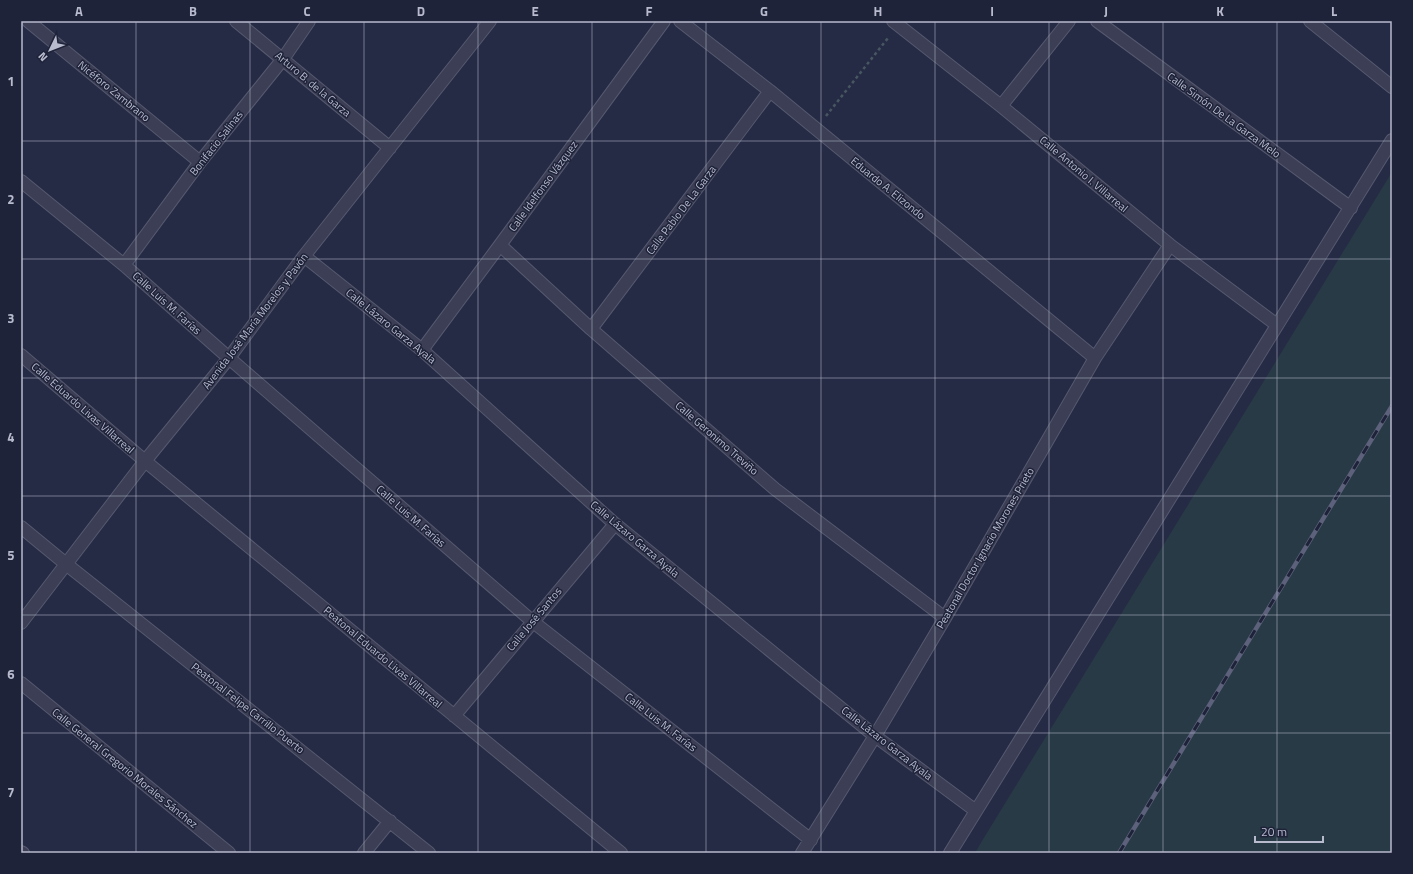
<svg xmlns="http://www.w3.org/2000/svg" width="1413" height="874" font-family="'Titillium Web',sans-serif">
<style>
.green{fill:#283a46}
.lines{fill:none;stroke-linecap:round;stroke-linejoin:round}
.minor-casing{stroke:#56596f;stroke-width:14}
.path{stroke:#475762;stroke-width:2.5;stroke-dasharray:3 3;stroke-linecap:butt}
.minor{stroke:#3b3e54;stroke-width:12}
.rail-casing{stroke:#5d617b;stroke-width:4.5}
.rail{stroke:#1f233a;stroke-width:3;stroke-dasharray:9;stroke-linecap:butt}
.grid{fill:none;stroke:#b8bbce;stroke-width:1;stroke-opacity:0.55}
.labels{text-anchor:middle;dominant-baseline:central;stroke-width:3;stroke-linejoin:round;paint-order:stroke}
.street-label{font-size:11px;fill:#b8bbce;stroke:#1f233a}
.neatline{fill:none;stroke:#b8bbce;stroke-width:1.5}
.grid-label{font-size:13px;text-anchor:middle;font-weight:bold;fill:#b8bbce}
</style>
<rect width="100%" height="100%" fill="#262b45"/>
<path class="green" d="M1392,172V853H975L982,841Z"/>
<g class="lines">
<defs>
<path id="minor" d="M28,21L200,162
M236,21L390,148
M680,21L770,91L1095,358
M893,21L1001,106L1170,245L1277,325
M1097,21L1351,208
M1310,21L1392,87
M1001,106L1069,21
M21,181L124,265L229,358L532,621L811,840
M500,245L591,329L775,489L945,618
M304,256L422,350L615,524L875,736L976,811
M124,265L200,162L283,59L309,21
M591,329L770,91
M422,350L500,245L664,21
M21,355L145,461L621,853
M21,527L66,564L429,853
M21,623L145,461L229,358L304,256L490,21
M21,683L229,853
M454,716L615,524
M21,852L23,853
M364,853L390,821
M802,853L875,736L945,618L1095,358L1170,245
M950,853L1392,140"/>
</defs>
<use href="#minor" class="minor-casing"/>
<path class="path" d="M826,116L888,38"/>
<use href="#minor" class="minor"/>
<defs>
<path id="rail" d="M1119,853L1392,406"/>
</defs>
<use href="#rail" class="rail-casing"/>
<use href="#rail" class="rail"/>
</g>
<path class="grid" d="M136,21V853M250,21V853M364,21V853M478,21V853M592,21V853M706,21V853M821,21V853M935,21V853M1049,21V853M1163,21V853M1277,21V853M21,141H1392M21,259H1392M21,378H1392M21,496H1392M21,615H1392M21,733H1392"/>
<g class="labels">
<g class="street-label">
<text transform="translate(313 84) rotate(40)">Arturo B. de la Garza</text>
<text transform="translate(114 91) rotate(39)">Nicéforo Zambrano</text>
<text transform="translate(1224 115) rotate(36)">Calle Simón De La Garza Melo</text>
<text transform="translate(216 143) rotate(-52)">Bonifacio Salinas</text>
<text transform="translate(1084 174) rotate(40)">Calle Antonio I. Villarreal</text>
<text transform="translate(543 186) rotate(-54)">Calle Idelfonso Vázquez</text>
<text transform="translate(888 188) rotate(39)">Eduardo A. Elizondo</text>
<text transform="translate(681 210) rotate(-53)">Calle Pablo De La Garza</text>
<text transform="translate(167 303) rotate(42)">Calle Luis M. Farías</text>
<text transform="translate(255 321) rotate(-53)">Avenida José María Morelos y Pavón</text>
<text transform="translate(391 326) rotate(39)">Calle Lázaro Garza Ayala</text>
<text transform="translate(83 408) rotate(41)">Calle Eduardo Livas Villarreal</text>
<text transform="translate(717 438) rotate(41)">Calle Geronimo Treviño</text>
<text transform="translate(411 516) rotate(41)">Calle Luis M. Farías</text>
<text transform="translate(635 539) rotate(40)">Calle Lázaro Garza Ayala</text>
<text transform="translate(985 548) rotate(-60)">Peatonal Doctor Ignacio Morones Prieto</text>
<text transform="translate(534 619) rotate(-50)">Calle José Santos</text>
<text transform="translate(383 657) rotate(40)">Peatonal Eduardo Livas Villarreal</text>
<text transform="translate(248 708) rotate(38)">Peatonal Felipe Carrillo Puerto</text>
<text transform="translate(661 722) rotate(38)">Calle Luis M. Farías</text>
<text transform="translate(887 743) rotate(38)">Calle Lázaro Garza Ayala</text>
<text transform="translate(125 768) rotate(39)">Calle General Gregorio Morales Sánchez</text>
</g>
</g>
<rect width="1413" height="874" fill="none" stroke="#1f233a" stroke-width="44"/>
<g transform="translate(50 50) rotate(227)" stroke="#1f233a" stroke-width="3" paint-order="stroke">
<path d="M0-3L7 15L0 10L-7 15Z" fill="#b8bbce"/>
<text y="-6" font-size="11" font-weight="bold" text-anchor="middle" fill="#b8bbce">N</text>
</g>
<path d="M1255 836v6h68v-6" fill="none" stroke="#b8bbce" stroke-width="2"/>
<text x="1261" y="836" font-size="12" fill="#b8bbce" stroke="#1f233a" stroke-width="3" paint-order="stroke">20 m</text>
<rect x="22" y="22" width="1369" height="830" class="neatline"/>
<g class="grid-label">
<text x="79" y="16">A</text>
<text x="193" y="16">B</text>
<text x="307" y="16">C</text>
<text x="421" y="16">D</text>
<text x="535" y="16">E</text>
<text x="649" y="16">F</text>
<text x="764" y="16">G</text>
<text x="878" y="16">H</text>
<text x="992" y="16">I</text>
<text x="1106" y="16">J</text>
<text x="1220" y="16">K</text>
<text x="1334" y="16">L</text>
<text x="11" y="86">1</text>
<text x="11" y="204">2</text>
<text x="11" y="323">3</text>
<text x="11" y="442">4</text>
<text x="11" y="560">5</text>
<text x="11" y="679">6</text>
<text x="11" y="797">7</text>
</g>
</svg>
